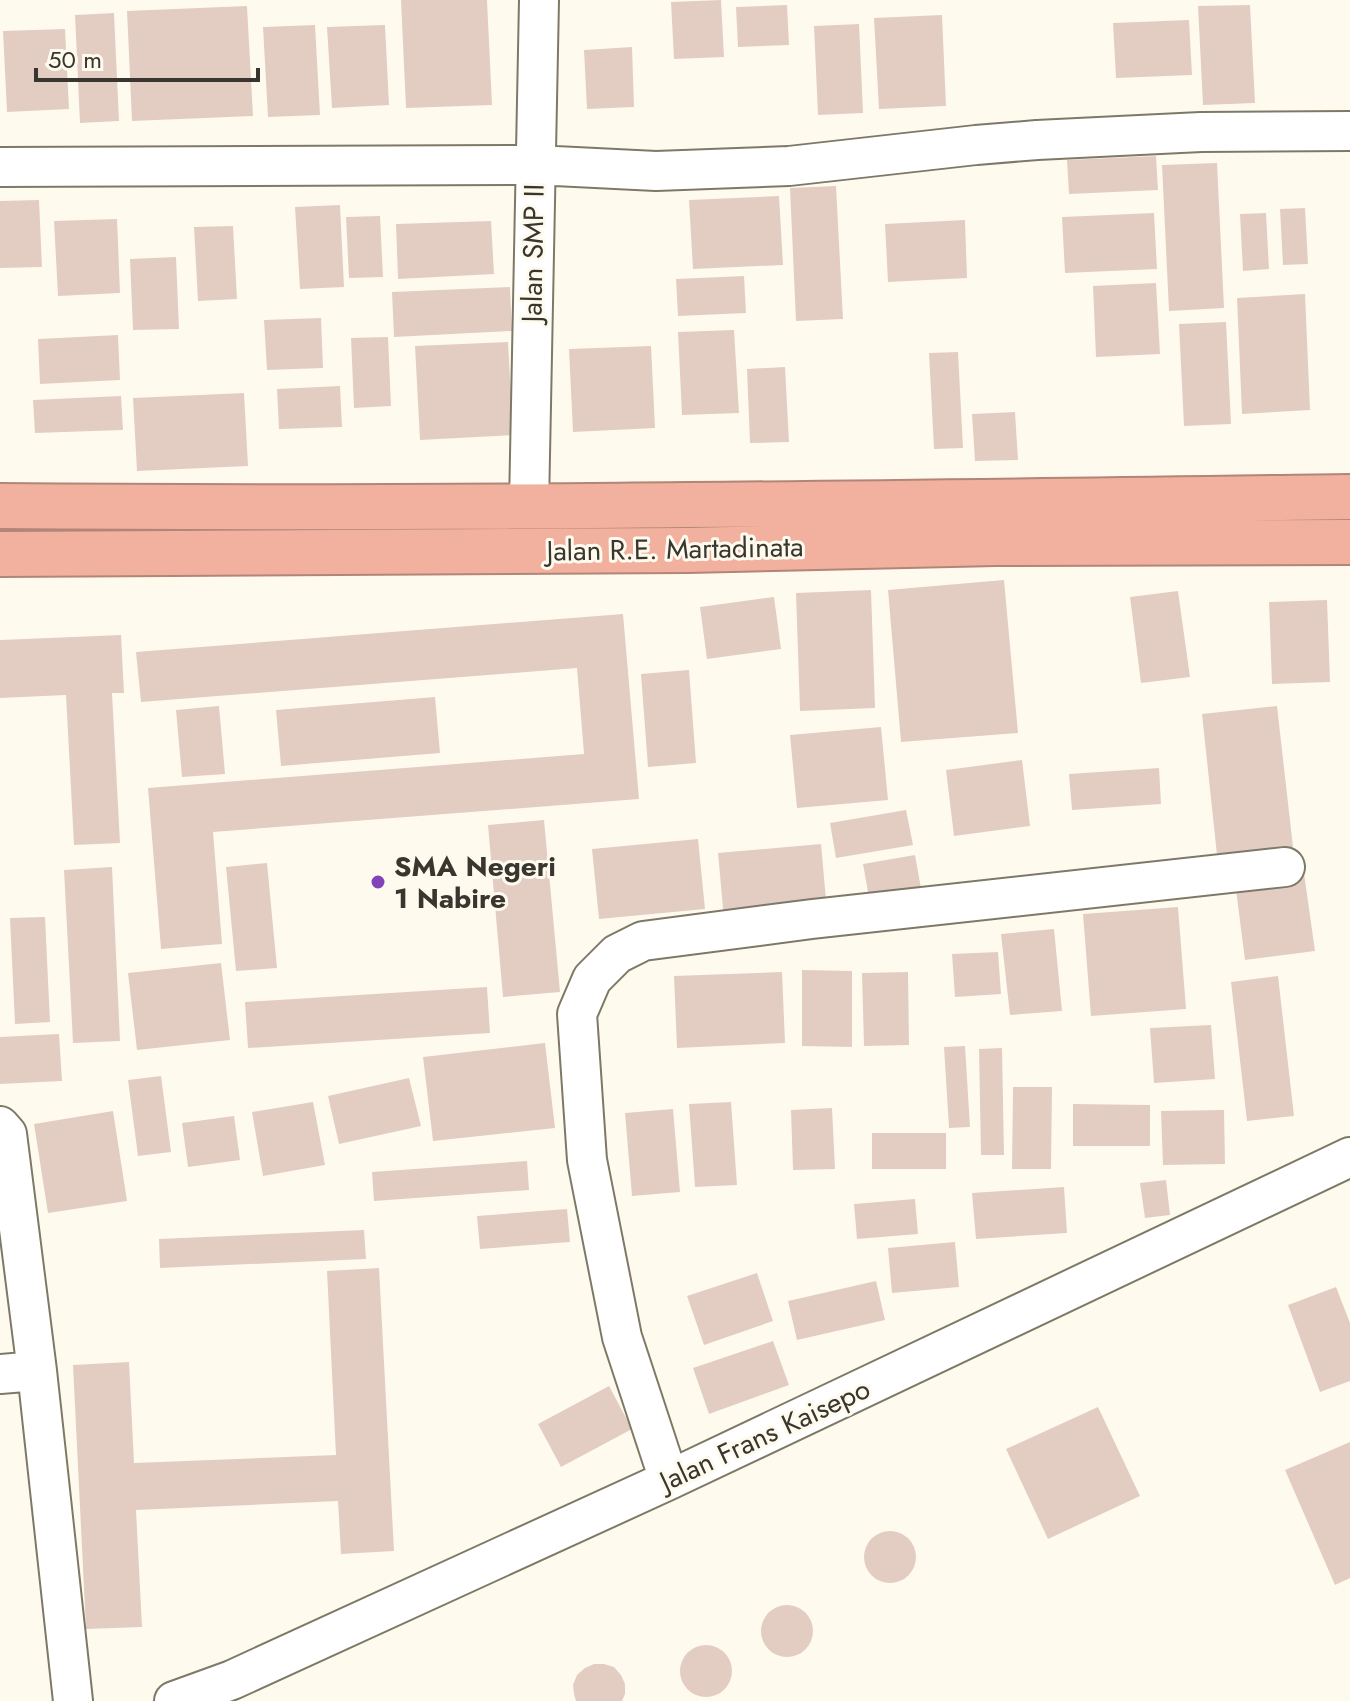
<svg xmlns="http://www.w3.org/2000/svg" width="1350" height="1701" font-family="Jost,sans-serif">
<style>
.building{fill:#e3cdc3}
.lines{fill:none;stroke-linecap:round;stroke-linejoin:round}
.minor-casing{stroke:#7e7966;stroke-width:42}
.highway-casing{stroke:#b18577;stroke-width:48}
.minor{stroke:#fff;stroke-width:38}
.highway{stroke:#f2b09f;stroke-width:44}
.poi-dot{fill:#8243b8;stroke:#fefbee;stroke-width:3}
.labels{text-anchor:middle;dominant-baseline:central;stroke-width:6;stroke-linejoin:round;paint-order:stroke}
.street-label{font-size:28px;fill:#38362e;stroke:#fefbee}
.poi-label{font-size:28px;font-weight:bold;fill:#38362e;stroke:#fefbee;text-anchor:start}
</style>
<rect width="100%" height="100%" fill="#fefbee"/>
<path class="building" d="M401,0H487L492,105L406,108Z
M721,0L724,57L674,59L671,2Z
M787,5L789,45L738,47L736,7Z
M1250,5L1255,103L1203,105L1198,6Z
M247,6L253,116L132,121L127,11Z
M114,13L119,121L80,123L75,15Z
M942,15L946,106L879,109L874,18Z
M1189,20L1192,75L1116,78L1113,23Z
M859,24L863,113L818,115L814,26Z
M315,25L320,115L268,117L263,27Z
M385,25L389,105L332,108L327,27Z
M65,29L69,109L7,112L3,31Z
M632,47L634,107L587,109L584,50Z
M1156,156L1158,190L1069,194L1067,160Z
M1217,163L1224,308L1169,311L1162,165Z
M836,186L843,319L796,321L790,188Z
M779,196L783,265L693,269L689,200Z
M39,200L42,267L0,268V201Z
M340,205L344,287L300,289L295,207Z
M1305,208L1308,264L1283,265L1280,209Z
M1154,213L1157,269L1065,273L1062,217Z
M1266,213L1269,269L1243,271L1240,214Z
M380,216L383,277L349,278L346,217Z
M117,219L120,293L58,296L54,221Z
M965,220L967,278L888,282L885,224Z
M491,221L494,274L398,279L396,224Z
M233,226L237,299L198,301L194,227Z
M176,257L179,329L133,330L130,259Z
M744,276L746,313L678,316L676,279Z
M1156,283L1160,354L1096,357L1093,286Z
M510,287L512,331L394,337L392,292Z
M1305,294L1310,410L1242,414L1237,298Z
M321,318L323,368L267,370L264,320Z
M1226,322L1231,424L1184,426L1179,324Z
M734,330L739,413L682,415L678,332Z
M118,335L120,380L40,384L38,339Z
M388,337L391,406L354,408L351,338Z
M508,342L513,435L420,440L415,346Z
M651,346L655,428L573,432L569,349Z
M958,352L963,448L934,449L929,353Z
M785,367L789,442L750,443L747,369Z
M340,386L342,427L279,429L277,389Z
M244,393L248,466L137,471L133,398Z
M121,396L123,430L35,433L33,400Z
M1015,412L1018,460L975,461L972,414Z
M1004,580L1018,733L901,742L888,590Z
M871,590L875,708L800,711L796,593Z
M1178,591L1190,677L1141,683L1130,597Z
M774,597L781,649L707,659L700,607Z
M1327,600L1330,682L1272,684L1269,602Z
M623,614L639,799L213,832L222,944L161,949L148,788L584,754L577,668L141,702L136,652Z
M121,635L124,693H112L120,843L74,845L66,695L0,698V640Z
M689,670L696,763L648,767L641,674Z
M435,697L440,753L281,766L276,710Z
M219,706L225,774L182,777L176,710Z
M1277,706L1293,847L1217,855L1202,714Z
M881,727L888,800L797,808L790,735Z
M1022,760L1030,826L954,836L946,770Z
M1159,768L1161,804L1072,810L1069,774Z
M906,810L913,845L836,858L830,823Z
M544,820L560,992L503,997L488,825Z
M698,839L705,909L599,919L592,849Z
M821,844L827,911L724,919L718,853Z
M915,855L922,894L870,903L863,864Z
M267,863L277,968L236,971L226,867Z
M112,867L120,1041L73,1043L64,870Z
M1304,873L1315,951L1245,960L1235,882Z
M1178,907L1186,1009L1091,1016L1083,914Z
M45,917L50,1022L15,1024L10,918Z
M1054,929L1062,1011L1010,1015L1001,934Z
M998,952L1001,994L955,997L952,954Z
M221,963L230,1040L137,1050L128,973Z
M802,970L852,971V1047L802,1046Z
M782,972L785,1043L677,1048L674,976Z
M908,972L909,1045L864,1046L862,973Z
M1278,976L1294,1116L1247,1121L1231,982Z
M487,987L490,1033L248,1048L245,1002Z
M1211,1025L1215,1079L1154,1083L1150,1028Z
M59,1034L62,1081L0,1084V1037Z
M545,1043L555,1128L433,1141L423,1057Z
M965,1046L970,1127L949,1128L944,1047Z
M1002,1048L1004,1155H981L979,1049Z
M161,1076L171,1152L138,1156L128,1080Z
M409,1078L421,1126L339,1144L328,1096Z
M1013,1087H1052L1051,1169H1012Z
M313,1102L325,1165L263,1176L252,1112Z
M731,1102L737,1185L695,1187L689,1104Z
M1073,1104L1150,1105V1146H1073Z
M832,1108L835,1169L793,1170L791,1110Z
M673,1109L680,1192L632,1196L625,1113Z
M1224,1110L1225,1164L1163,1165L1161,1111Z
M113,1111L127,1201L48,1213L34,1124Z
M234,1116L240,1160L188,1167L182,1123Z
M872,1133H946V1169H872Z
M527,1161L529,1190L374,1201L372,1172Z
M1166,1180L1170,1215L1145,1218L1140,1183Z
M1064,1187L1067,1233L976,1239L972,1193Z
M915,1199L918,1234L857,1239L854,1204Z
M567,1209L570,1242L480,1249L477,1216Z
M364,1230L366,1259L160,1268L159,1239Z
M955,1242L959,1287L892,1293L888,1248Z
M379,1268L394,1551L341,1554L338,1501L136,1510L142,1627L86,1629L73,1365L129,1362L134,1463L336,1455L327,1271Z
M757,1273L773,1321L704,1345L687,1296Z
M876,1281L885,1320L797,1340L788,1301Z
M1336,1287L1350,1323V1381L1320,1392L1288,1305Z
M773,1341L789,1385L709,1414L693,1368Z
M609,1386L632,1429L561,1467L538,1424Z
M1098,1407L1140,1496L1048,1539L1006,1449Z
M1350,1442V1578L1335,1585L1285,1470Z
M864 1557a26 26 0 1 1 52 0a26 26 0 1 1-52 0Z
M761 1631a26 26 0 1 1 52 0a26 26 0 1 1-52 0Z
M680 1671a26 26 0 1 1 52 0a26 26 0 1 1-52 0Z
M594,1664H604L614,1667L621,1675L625,1684V1694L622,1701H576L574,1694L573,1685L577,1675L585,1668Z"/>
<g class="lines">
<defs>
<path id="minor" d="M0,167L535,165L656,171L789,166L976,145L1037,140L1201,132L1350,131
M529,506L539,0
M0,1126L7,1134L37,1371L73,1701
M0,1374L37,1371
M669,1480L622,1337L587,1160L577,1014L592,979L617,954L643,941L812,919L1285,867
M174,1701L232,1680L669,1480L1350,1157"/>
<path id="highway" d="M0,506C450,510 900,503 1350,497
M0,554L688,550L996,543L1350,542"/>
</defs>
<use href="#minor" class="minor-casing"/>
<use href="#highway" class="highway-casing"/>
<use href="#minor" class="minor"/>
<use href="#highway" class="highway"/>
</g>
<circle class="poi-dot" cx="378" cy="882" r="8"/>
<g class="labels">
<g class="street-label">
<text transform="translate(533 253) rotate(-89)">Jalan SMP II</text>
<text transform="translate(675 549) rotate(-1)">Jalan R.E. Martadinata</text>
<text transform="translate(765 1435) rotate(-25)">Jalan Frans Kaisepo</text>
</g>
<g class="poi-label">
<text x="394" y="866">SMA Negeri<tspan x="394" dy="32">1 Nabire</tspan></text>
</g>
</g>
<path d="M36 68v12h222v-12" fill="none" stroke="#38362e" stroke-width="4"/>
<text x="48" y="68" font-size="24" fill="#38362e" stroke="#fefbee" stroke-width="6" paint-order="stroke">50 m</text>
</svg>
